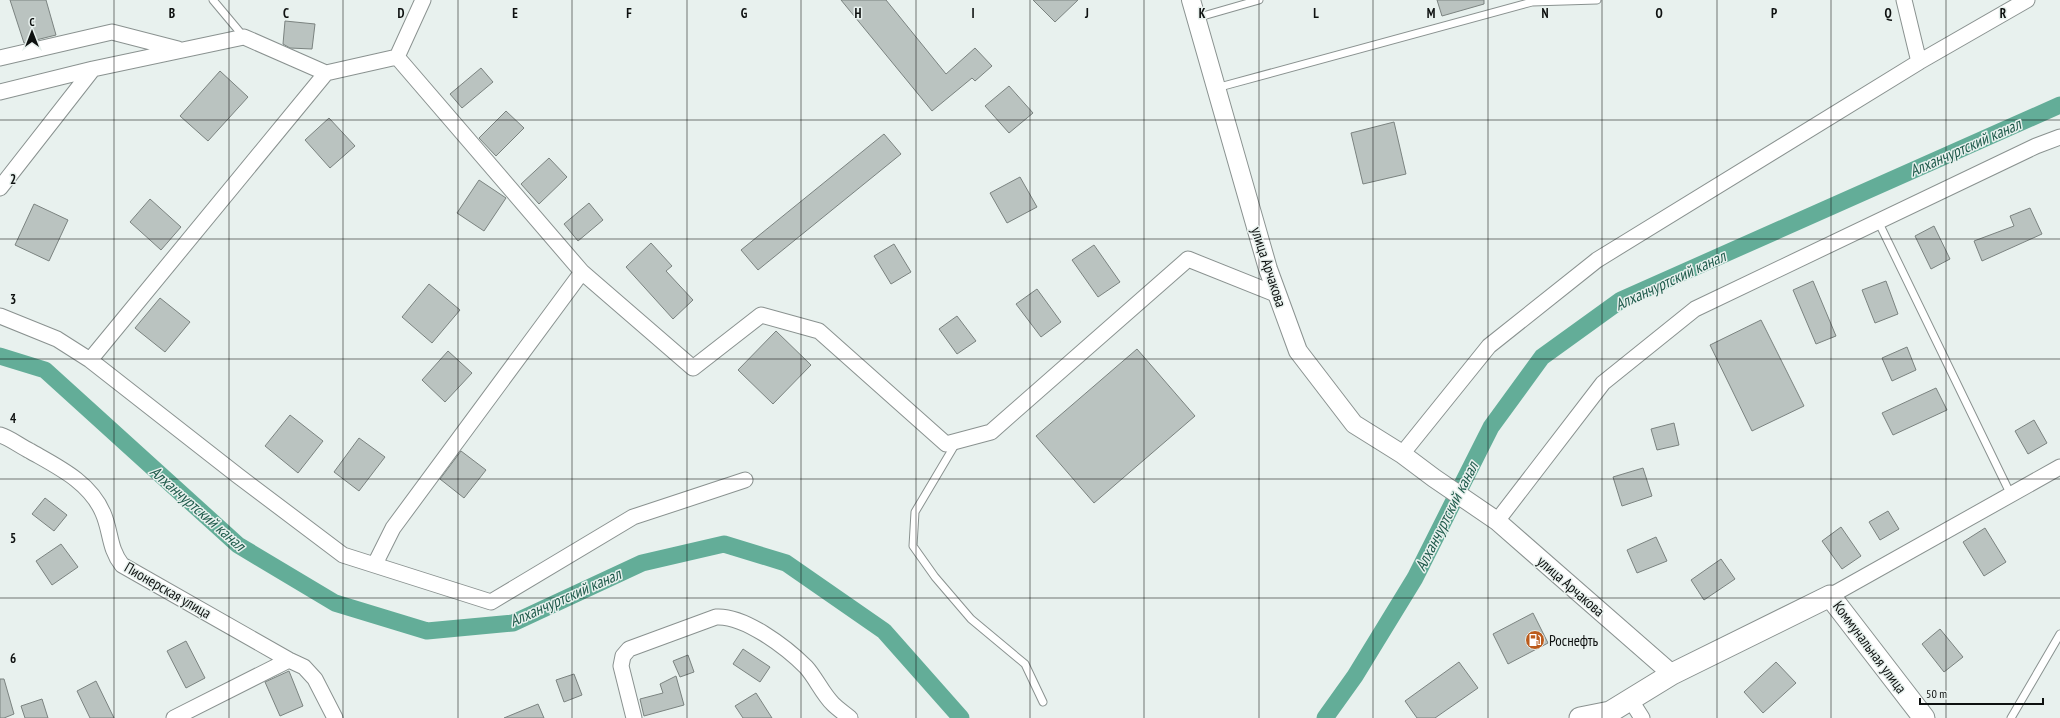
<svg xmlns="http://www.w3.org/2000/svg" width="2060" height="718" font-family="'PT Sans Narrow',sans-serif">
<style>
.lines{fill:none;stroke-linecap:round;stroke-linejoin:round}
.canal{stroke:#63ad98;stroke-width:17}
.building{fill:#bac3c0;stroke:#7b8380}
.service-casing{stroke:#8a9290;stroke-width:9}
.minor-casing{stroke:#8a9290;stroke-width:17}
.tertiary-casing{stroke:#8a9290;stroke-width:20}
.secondary-casing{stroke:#8a9290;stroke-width:23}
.service{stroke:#fff;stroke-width:7}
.minor{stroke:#fff;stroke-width:15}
.tertiary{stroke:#fff;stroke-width:18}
.secondary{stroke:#fff;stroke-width:21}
.grid{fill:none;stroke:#0e1110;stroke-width:1;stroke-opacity:0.55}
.labels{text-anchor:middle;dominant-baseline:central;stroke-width:3;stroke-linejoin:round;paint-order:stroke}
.street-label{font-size:15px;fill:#0e1110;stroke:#e8f1ee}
.poi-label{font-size:15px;fill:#0e1110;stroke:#e8f1ee;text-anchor:start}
.water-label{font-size:16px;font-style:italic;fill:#205b4c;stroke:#e8f1ee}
.grid-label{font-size:13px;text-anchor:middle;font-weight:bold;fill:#0e1110;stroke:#e8f1ee;stroke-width:3;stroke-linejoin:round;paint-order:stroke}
</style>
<rect width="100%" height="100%" fill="#e8f1ee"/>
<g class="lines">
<path class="canal" d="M0,356L45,370L238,545L335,603L427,631L513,623L642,563L724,544L786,563L884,631L961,718
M1325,718L1355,676L1415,578L1491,427L1542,357L1621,300L2060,105"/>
</g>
<path class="building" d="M10,0H46L56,35L24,43Z
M841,0H886L946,74L975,48L992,66L975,81L972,78L932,111Z
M1033,0H1078L1055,22Z
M1437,0H1484V4L1442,16Z
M285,21L315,24L312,49L290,48L283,44Z
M481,68L493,82L462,108L450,94Z
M220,71L248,97L208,141L180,116Z
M1009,86L1033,113L1009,133L985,106Z
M506,111L524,128L496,156L479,138Z
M329,118L355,146L330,168L305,140Z
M1394,122L1406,174L1363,184L1351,133Z
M884,134L901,154L758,270L741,250Z
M549,158L567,177L539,204L521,184Z
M1020,177L1037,207L1007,223L990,193Z
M479,180L506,198L484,231L457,213Z
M150,199L181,227L161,250L130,222Z
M589,203L603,220L578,241L564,224Z
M34,204L68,220L49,261L15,245Z
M2030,208L2042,234L1982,261L1974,241L2014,226L2010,216Z
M1934,226L1950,259L1931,269L1915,236Z
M651,243L672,266L666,271L693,300L673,319L626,267Z
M894,244L911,272L891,284L874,256Z
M1094,245L1120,282L1098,297L1072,260Z
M1813,281L1836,336L1816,344L1793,290Z
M1886,281L1898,314L1875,323L1862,290Z
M429,284L460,310L432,343L402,317Z
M1037,289L1061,322L1041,337L1016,304Z
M160,298L190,322L165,352L135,328Z
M957,316L976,341L957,354L939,329Z
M1761,320L1804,406L1752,431L1710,345Z
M776,331L811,365L773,404L738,370Z
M1907,347L1916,370L1892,381L1882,358Z
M1137,349L1195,416L1094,503L1036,436Z
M448,351L472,373L445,402L422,380Z
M1936,388L1947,410L1893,435L1882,413Z
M290,415L323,441L298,473L265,446Z
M2034,420L2047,443L2028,454L2015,431Z
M1674,423L1679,445L1657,450L1651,429Z
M359,438L385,457L359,491L334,472Z
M461,451L486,470L464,498L440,479Z
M1643,468L1652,496L1622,506L1613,477Z
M45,498L67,515L54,531L32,514Z
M1888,511L1899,529L1880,540L1869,522Z
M1841,527L1861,556L1842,569L1822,541Z
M1985,528L2006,562L1984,576L1963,542Z
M1656,537L1667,561L1637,573L1627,550Z
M61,544L78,567L52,585L36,561Z
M1721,559L1735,579L1704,600L1691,580Z
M1533,613L1548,643L1508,664L1493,634Z
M1940,629L1963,657L1944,672L1922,644Z
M186,641L205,678L186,688L167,651Z
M743,649L770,667L760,682L733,664Z
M688,655L694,672L680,677L673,661Z
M1459,662L1478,688L1435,718H1417L1405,701Z
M1776,662L1796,683L1763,713L1744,692Z
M289,671L303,706L280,716L265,682Z
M574,674L582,695L564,702L556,680Z
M676,676L684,705L644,716L640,699L663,693L660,684Z
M0,679H4L14,714L4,718H0Z
M96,681L114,718H90L77,691Z
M756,693L772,718H743L735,706Z
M42,699L48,718H25L21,706Z
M538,704L544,718H504Z"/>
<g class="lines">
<defs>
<path id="service" d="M213,0L244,37
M1196,18L1259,0
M1216,88L1532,2L1597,0
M1878,221L2011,495
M956,443L915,512L913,546L935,577L971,619L1025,664L1043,702
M2011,718L2060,634"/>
<path id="minor" d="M1904,0L1919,62
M397,57L582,272L693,368L761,315L819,331L946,444L991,432L1188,259L1278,295
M0,58L112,32L178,49
M0,92L93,69
M0,188L93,69L244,37L326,73L397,57L423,0
M0,316L57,339L90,360L237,475L343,555L491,602L633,517L745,480
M90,360L326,73
M0,435C10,438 20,446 30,451C58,467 90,482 103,513C111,531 109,549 122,565L289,660L304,667L315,679L335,718
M1402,454L1489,346L1597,260L1919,62L2027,0
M1497,521L1603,383L1695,309L2036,146L2060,137
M375,564L393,528L582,272
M1830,596L2060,467
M1630,699L1642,718
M174,718L289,660
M634,718L621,666L623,656L629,649L716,617C744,615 786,647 806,667C816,678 822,693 833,704C838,709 844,713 850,718"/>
<path id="tertiary" d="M1191,0L1268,269L1298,351L1354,424L1402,454L1434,478L1497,521L1672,674"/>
<path id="secondary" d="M1580,718L1610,712L1672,674L1830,596L1924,718"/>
</defs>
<use href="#service" class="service-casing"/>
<use href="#minor" class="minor-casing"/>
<use href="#tertiary" class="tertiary-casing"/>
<use href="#secondary" class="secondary-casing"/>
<use href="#service" class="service"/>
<use href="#minor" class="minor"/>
<use href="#tertiary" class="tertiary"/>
<use href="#secondary" class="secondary"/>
</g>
<path class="grid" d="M114,0V718M229,0V718M343,0V718M458,0V718M572,0V718M687,0V718M801,0V718M916,0V718M1030,0V718M1144,0V718M1259,0V718M1373,0V718M1488,0V718M1602,0V718M1717,0V718M1831,0V718M1946,0V718M0,120H2060M0,239H2060M0,359H2060M0,479H2060M0,598H2060"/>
<defs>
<symbol id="fuel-disc" viewBox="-11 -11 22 22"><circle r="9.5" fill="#bc5b1c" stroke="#e8f1ee"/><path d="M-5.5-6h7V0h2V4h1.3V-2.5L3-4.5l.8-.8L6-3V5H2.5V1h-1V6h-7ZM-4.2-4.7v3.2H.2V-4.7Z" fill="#fff"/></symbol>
</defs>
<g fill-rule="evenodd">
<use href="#fuel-disc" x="1524" y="629" width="22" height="22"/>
</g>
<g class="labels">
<g class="street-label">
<text transform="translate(1269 267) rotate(72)">улица Арчакова</text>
<text transform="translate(1571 586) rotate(41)">улица Арчакова</text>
<text transform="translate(168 590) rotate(30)">Пионерская улица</text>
<text transform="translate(1870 647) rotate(53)">Коммунальная улица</text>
</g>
<g class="poi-label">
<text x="1549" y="640">Роснефть</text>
</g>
<g class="water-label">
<text transform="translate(1965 147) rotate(-24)">Алханчуртский канал</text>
<text transform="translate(1670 280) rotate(-25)">Алханчуртский канал</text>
<text transform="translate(198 508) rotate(41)">Алханчуртский канал</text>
<text transform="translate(1446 516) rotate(-63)">Алханчуртский канал</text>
<text transform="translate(565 597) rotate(-24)">Алханчуртский канал</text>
</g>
</g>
<g class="grid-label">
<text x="172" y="18">B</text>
<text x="286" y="18">C</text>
<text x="401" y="18">D</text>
<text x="515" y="18">E</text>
<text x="629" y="18">F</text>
<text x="744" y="18">G</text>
<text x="858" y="18">H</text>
<text x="973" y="18">I</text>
<text x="1087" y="18">J</text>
<text x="1202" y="18">K</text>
<text x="1316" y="18">L</text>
<text x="1431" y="18">M</text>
<text x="1545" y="18">N</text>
<text x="1659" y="18">O</text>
<text x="1774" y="18">P</text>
<text x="1888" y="18">Q</text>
<text x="2003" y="18">R</text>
<text x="13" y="184">2</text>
<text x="13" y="304">3</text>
<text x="13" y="423">4</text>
<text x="13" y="543">5</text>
<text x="13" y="663">6</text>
</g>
<g transform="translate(32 32)" stroke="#e8f1ee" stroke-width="3" paint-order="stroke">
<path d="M0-3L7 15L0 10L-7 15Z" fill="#0e1110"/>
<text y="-6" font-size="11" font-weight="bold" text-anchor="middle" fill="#0e1110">С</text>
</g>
<path d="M1920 698v6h123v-6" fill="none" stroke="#0e1110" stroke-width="2"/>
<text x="1926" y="698" font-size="12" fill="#0e1110" stroke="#e8f1ee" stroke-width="3" paint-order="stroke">50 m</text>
</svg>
